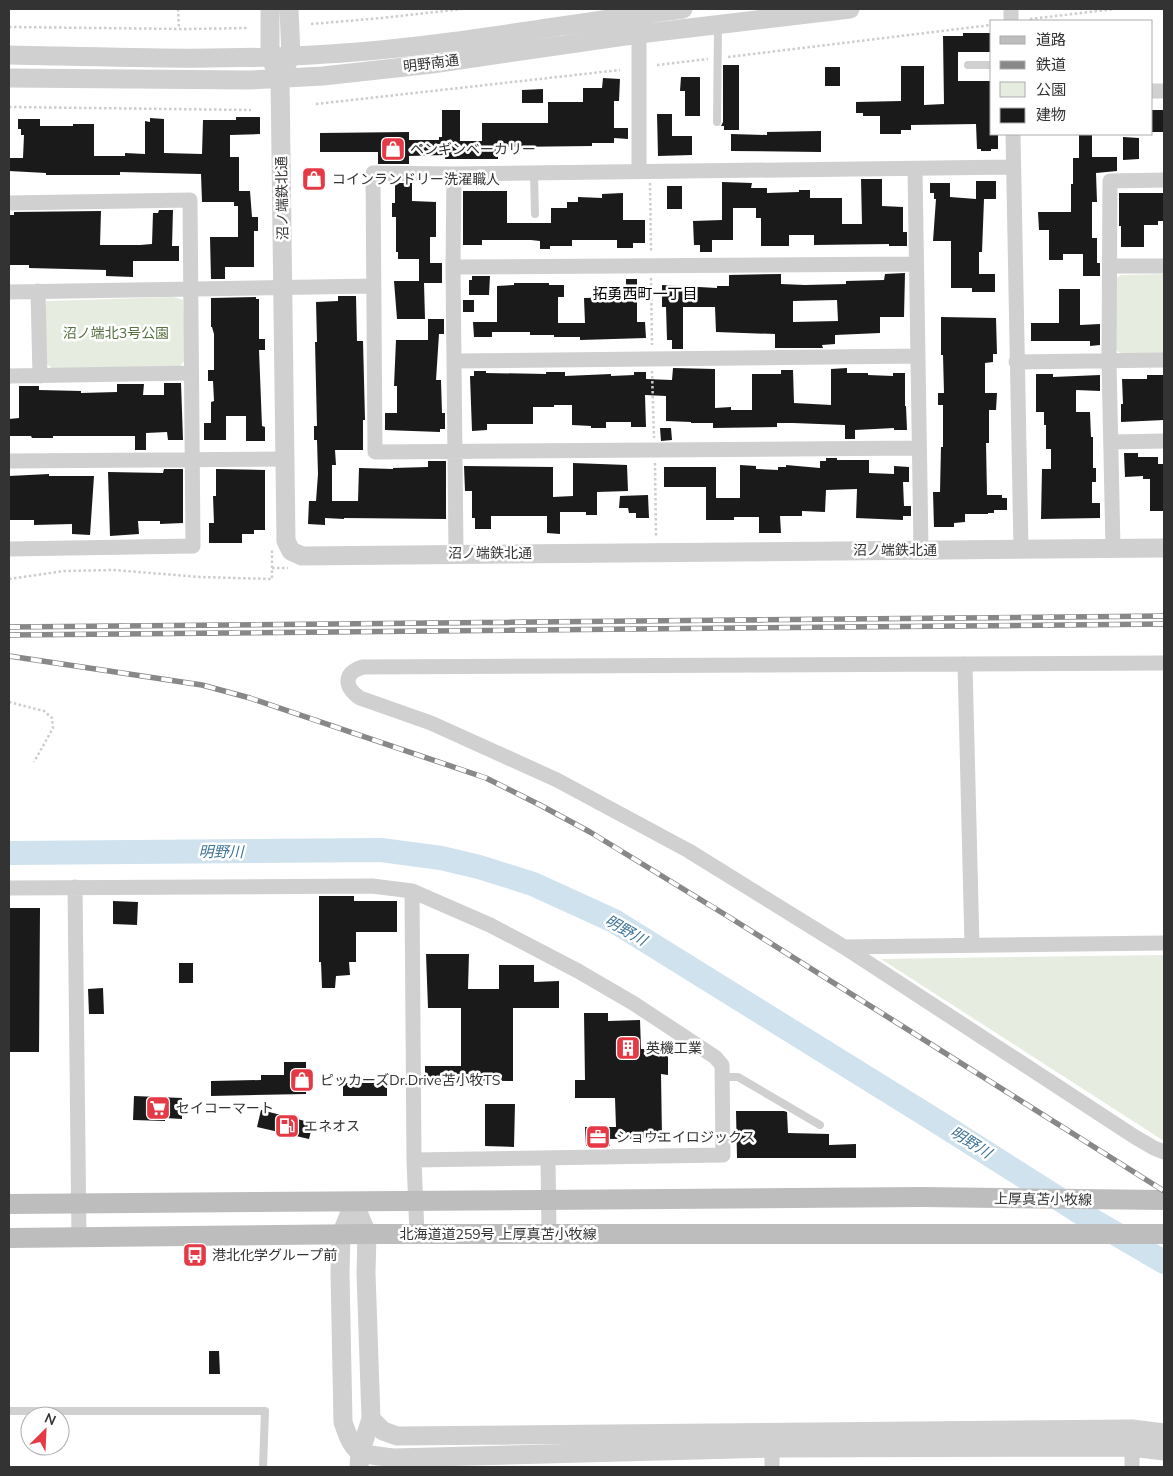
<svg xmlns="http://www.w3.org/2000/svg" width="1173" height="1476" font-family="Mulish,'Noto Sans JP',sans-serif">
<style>
.green{fill:#e6ecdf}
.lines{fill:none;stroke-linecap:round;stroke-linejoin:round}
.river{stroke:#cfe2ee;stroke-width:24}
.building{fill:#1a1a1a;fill-rule:evenodd}
.path{stroke:#cdcdcd;stroke-width:2.5;stroke-dasharray:2.5 2.5;stroke-linecap:butt}
.service{stroke:#d0d0d0;stroke-width:8}
.minor{stroke:#d0d0d0;stroke-width:15}
.tertiary{stroke:#d0d0d0;stroke-width:19}
.secondary{stroke:#bdbdbd;stroke-width:20}
.rail-casing{stroke:#888;stroke-width:5.5}
.rail{stroke:#fff;stroke-width:4;stroke-dasharray:11;stroke-linecap:butt}
.labels{text-anchor:middle;dominant-baseline:central;stroke-width:5;stroke-linejoin:round;paint-order:stroke}
.street-label{font-size:14px;fill:#333;stroke:#fff}
.poi-label{font-size:14px;fill:#333;stroke:#fff;text-anchor:start}
.park-label{font-size:14px;fill:#56703f;stroke:#fff}
.neighbourhood-label{font-size:15px;fill:#000;stroke:#fff}
.water-label{font-size:15px;font-style:italic;fill:#3f7597;stroke:#fff}
</style>
<rect width="100%" height="100%" fill="#fff"/>
<path class="green" d="M1164,274V353L1123,354L1115,350V279L1121,275Z
M174,297L183,300L186,359L180,366L53,369L46,363V301Z
M1164,955V1141L881,959Z"/>
<g class="lines">
<path class="river" d="M9,853L381,850L441,858L479,867L533,884L614,921L941,1124L1089,1218L1164,1262"/>
</g>
<path class="building" d="M963,33H992V52H958V81H992V134H998V149H991V151H981V149H977L976,124L911,125V130H901V134H880V116H863V113H856V102L901,101V66H924V105L944,104L943,36H963Z
M723,65H739V130H724V126H721L723,122Z
M825,67H840V86H825Z
M681,77H700V116H685V91H680Z
M603,78L620,79L619,101H614V128H628V139L614,138V143H592V146L498,147V159H445V155L409,156V164H378V152H320V133L409,132V140H439V137H442V110H460V141H482V123H548V102H583V88H602Z
M543,89V103H522V90Z
M1152,110H1164V132H1152Z
M657,114H672V136H692V155L658,156Z
M236,117H260V134L230,135V157H239V191H250L252,217H258V231H254V267H225V279H211L210,237H238V206H234V202H202L201,174L120,172V175H46V173L9,171V158H23L24,135H21V129H18V119H40V126H73V124H94V156H125V153L145,154V121L150,122V118L164,119V153L202,154L203,120H236Z
M821,131V152L731,151V134L767,135V132Z
M1079,134H1092V157H1117V171L1096,173L1097,202H1092V238H1097V263H1100V276H1083V254H1063V260H1049V230H1039L1038,212H1071V184H1073V158H1079Z
M1123,137L1139,138V159L1123,160Z
M304,173H323L324,185H304Z
M861,179H882V206L903,207V232H907V246H889V244L814,245V235H789V246H761V218H756V208H733V240H712V252H700V245H694L693,221L722,220V182L752,183L751,188H767V193L799,192V190H810V198H842V224H862Z
M976,181H996V199H984L982,252H979V274H995V292H972V288H951V241H933L936,199H934V193H930V183H950V197L976,199Z
M395,183H412V201L436,202V237H430V263H442V283H424L425,319H397L394,281H419V259H398V252H396V217H392V203H395Z
M667,186H682V209H667Z
M463,191H507V223H551V208H567V202H578V197L602,198V194L623,193V220H645V243H633V248H617V240H572V246H550V249H540V241L531,240H482V245H463Z
M1119,193H1164V221H1158V225H1144V247H1121V226H1119Z
M159,210H173L172,246H179V261H133V277L106,276V270L29,268V265H9V215H14V212L101,211L100,245H140L152,244L153,213H158Z
M905,273L904,317H880V333L835,335V344L822,345L823,348H775V334L716,332L715,307H683V349H672V340H667L666,307H662V285L717,288V286H729V275L781,274V284L805,285L846,284V281L884,280L885,274ZM837,300L838,321L793,322V301Z
M472,276H490L489,295H469V280H472Z
M626,279H637V322H645L646,338L580,340V337H554V335H530V332H492V337H474L473,322H497V286L514,285V283H549V285H564V297H558V323H585L584,298L626,297Z
M1059,289H1080V325L1100,324V345L1090,346V341H1031V323H1059Z
M338,296H356L357,341H363L365,420H363V450H335L336,465H332V501H358L359,468L393,469V468L428,467V461H446V519L344,518V519L325,518V525L308,524L309,501H316L318,474L317,440H314V426H317L315,342H317L316,302L338,301Z
M256,297V299H259V339H265V350H259L262,426L265,427V441H246V416H226V440H204V423H211V402L214,401L213,381H208V370H214V334L212,327H211V298Z
M463,300H474V312H463Z
M941,317L996,318L997,354H993V362L985,363V393H997L996,410H989V443H986L987,495H1002V498H1007V510H994V513H988V514H965V522L954,523V527H934L933,492H940L941,447H943V405H938V393H944L943,355H941Z
M428,319H444V334H439L436,380H441L442,413H445V429H440V432L385,430V413H397V386H394L396,340H428Z
M673,368L715,369V408L731,407V410H752V374H781V370H793L794,403L831,405V369L847,368V373H868V375L893,376V373H905V406H906L907,430H894V428L855,430V439H845V425L793,423H777V427L713,428V423H691V422L666,421V396L645,395L646,427H631V422H606V428H591V426L572,425V405H554V407H533V424H487V430L472,431L470,376H474V371H486V373L546,374V372H565V376L611,374V376L634,375V372H646V379L672,380Z
M1036,374H1053V377L1100,375V391L1076,390V412H1090L1091,437H1093V468H1096V482H1092V503H1100V518L1041,519L1042,469H1051V449H1046V425H1044V412H1036Z
M1147,375H1163L1164,420L1121,422V404H1123L1122,379H1147Z
M164,383H181L183,440H168L167,432L146,433V450H135V436H53V438H32L31,436H9V419L19,418V386H39V390L81,391V393L117,392V384H144L143,395H164Z
M660,428H671L672,440L661,441Z
M1124,453H1138V457H1158V464H1164V511H1150V479H1143V476L1125,477Z
M826,458H837V460H869V473L894,474V466L909,467V482H903L904,506H911V516H903V520L856,518L857,489L826,490L825,512L802,511V516H780L781,533H759V517H734V520H706V487H664V467H716V498H740V465L756,466V469L778,470V467H786V465L820,468V461H826Z
M573,463L627,465L628,491L597,492V515H586V512H560V534L547,533V516H491V529H475V518H472V491H465L464,466L553,467V497L573,496Z
M164,469H183V523L160,524V521H138L139,534L110,536L108,472L163,473Z
M216,469L265,470V530H254V534H242V543H209V523H214L213,496H216Z
M49,474V476H94L90,535L72,534V524L34,525V520H9V476Z
M648,495L649,518H636V513H629L628,508H619L620,496Z
M319,896H354V901H397V932H356V962H349L350,975L336,976L335,988H322L321,962H319Z
M113,901L138,902L137,925L113,924Z
M9,908H40L39,1052H9Z
M426,954H469L468,989H499V965H534V982L559,981V1008H513V1081L425,1080V1066H461V1008H428Z
M179,963H193V983H179Z
M103,988L104,1014H89L88,989Z
M584,1013H608V1021L640,1020L641,1049H668V1075L661,1074L662,1138L610,1139V1146H586L585,1127H616L615,1098H575V1080H585Z
M284,1062H306V1094L211,1096V1081L261,1080V1075H284Z
M343,1083H387V1096H343Z
M134,1096L182,1098V1119L165,1118V1121L133,1120Z
M485,1104H515L514,1147L485,1146Z
M261,1110L313,1123L309,1139L257,1127Z
M736,1111H784L787,1112L788,1133L829,1134V1145L856,1144V1158H737Z
M209,1351H219L220,1374H209Z"/>
<g class="lines">
<path class="path" d="M178,9L179,29
M1030,19L1115,9
M311,24L382,18L462,9
M9,27L185,29L248,28
M728,57L991,25
M657,65L708,59
M316,104L620,70
M9,107L251,110
M650,183L651,253
M651,278L652,345
M652,371L654,438
M655,463L656,538
M272,568H288
M9,579L64,571L114,570L200,577L272,579V550
M9,702L44,711L52,718L53,728L34,762"/>
<path class="service" d="M968,65H992
M717,122L718,25
M534,173L535,214
M722,1077H738L820,1125
M9,1411H265L263,1467"/>
<path class="minor" d="M1011,9V21
M639,34V172
M1152,91H1164
M1013,134L1021,549
M915,169L921,550
M454,174L453,267L456,553
M9,203L190,200L193,546L9,549
M1110,266H1164
M453,267L916,264
M38,291L40,376
M9,292L373,286
M455,361L918,356
M1016,362L1164,360
M9,376L191,373
M1111,442L1164,441
M919,448L375,452L373,173L454,174L1013,167
M9,461L284,459
M1113,548L1109,361L1110,181L1164,180
M1164,663L363,667C343,673 344,687 360,698L431,723L557,780L689,851L844,947L1135,1137L1154,1148L1164,1152
M965,664L972,945
M75,887L79,1237
M9,888L372,886L412,891L490,925L578,971L633,1003L715,1057L722,1065L723,1155L414,1160L412,891
M844,947L1164,943
M548,1158L549,1234
M414,1160L417,1234
M772,1438V1467
M1132,1467V1435"/>
<path class="tertiary" d="M270,9V57L280,79L286,541L291,551L302,556L1164,548
M9,55C110,57 211,61 312,55C436,49 560,24 683,9
M286,66L291,56L289,9
M9,78L250,80L323,76L432,64L639,34L850,9
M354,1202L341,1235L340,1273L343,1422C355,1458 359,1453 394,1458L772,1448L1132,1447L1164,1451
M354,1202L367,1234L366,1273L371,1419L360,1453L359,1467
M371,1419L383,1431L397,1436L1132,1429L1164,1433"/>
<path class="secondary" d="M9,1204L922,1197L1164,1200
M9,1238L367,1234H1164"/>
<defs>
<path id="rail" d="M9,627L1164,616
M9,635L1164,624
M9,656L202,685L250,698L486,778L540,805L590,832L729,917L1164,1191"/>
</defs>
<use href="#rail" class="rail-casing"/>
<use href="#rail" class="rail"/>
</g>
<defs>
<symbol id="shop-square" viewBox="-11 -11 22 22"><rect x="-9" y="-9" width="18" height="18" rx="4" fill="#e63946" stroke="#fff"/><path d="M-5-2.5h2.3a2.7 3.5 0 0 1 5.4 0H5L5.5 6h-11ZM-1.5-2.5h3a1.5 2.3 0 0 0-3 0Z" fill="#fff"/></symbol>
<symbol id="building-square" viewBox="-11 -11 22 22"><rect x="-9" y="-9" width="18" height="18" rx="4" fill="#e63946" stroke="#fff"/><path d="M-4-6H4V6H1V3H-1V6H-4ZM-2.5-4.3h1.7v1.8h-1.7ZM.8-4.3h1.7v1.8H.8ZM-2.5-1h1.7V.8h-1.7ZM.8-1h1.7V.8H.8Z" fill="#fff"/></symbol>
<symbol id="supermarket-square" viewBox="-11 -11 22 22"><rect x="-9" y="-9" width="18" height="18" rx="4" fill="#e63946" stroke="#fff"/><path d="M-6-5.5h2.5l.6 2H6L4.5 2H-2.5L-4.4-4H-6ZM-1.5 3.2a1.3 1.3 0 1 0 .1 0ZM3 3.2a1.3 1.3 0 1 0 .1 0Z" fill="#fff"/></symbol>
<symbol id="fuel-square" viewBox="-11 -11 22 22"><rect x="-9" y="-9" width="18" height="18" rx="4" fill="#e63946" stroke="#fff"/><path d="M-5.5-6h7V0h2V4h1.3V-2.5L3-4.5l.8-.8L6-3V5H2.5V1h-1V6h-7ZM-4.2-4.7v3.2H.2V-4.7Z" fill="#fff"/></symbol>
<symbol id="office-square" viewBox="-11 -11 22 22"><rect x="-9" y="-9" width="18" height="18" rx="4" fill="#e63946" stroke="#fff"/><path d="M-6-3h4V-5.5h4V-3h4V5H-6ZM-1-4.5V-3h2v-1.5ZM-6 0V1H6V0Z" fill="#fff"/></symbol>
<symbol id="bus-square" viewBox="-11 -11 22 22"><rect x="-9" y="-9" width="18" height="18" rx="4" fill="#e63946" stroke="#fff"/><path d="M-5-6H5V4H4V6H2V4H-2V6H-4V4H-5ZM-3.5-4V0h7V-4ZM-3.5 1.2v1.5H-2V1.2ZM2 1.2v1.5H3.5V1.2Z" fill="#fff"/></symbol>
</defs>
<g fill-rule="evenodd">
<use href="#shop-square" x="379" y="135" width="28" height="28"/>
<use href="#shop-square" x="300" y="165" width="28" height="28"/>
<use href="#building-square" x="614" y="1034" width="28" height="28"/>
<use href="#shop-square" x="288" y="1066" width="28" height="28"/>
<use href="#supermarket-square" x="144" y="1094" width="28" height="28"/>
<use href="#fuel-square" x="273" y="1112" width="28" height="28"/>
<use href="#office-square" x="584" y="1123" width="28" height="28"/>
<use href="#bus-square" x="181" y="1241" width="28" height="28"/>
</g>
<g class="labels">
<g class="street-label">
<text transform="translate(431 63) rotate(-7)">明野南通</text>
<text transform="translate(282 198) rotate(-91)">沼ノ端鉄北通</text>
<text x="895" y="550">沼ノ端鉄北通</text>
<text x="490" y="553">沼ノ端鉄北通</text>
<text transform="translate(1043 1199) rotate(1)">上厚真苫小牧線</text>
<text x="498" y="1234">北海道道259号 上厚真苫小牧線</text>
</g>
<g class="poi-label">
<text x="410" y="149">ペンギンベーカリー</text>
<text x="332" y="179">コインランドリー洗濯職人</text>
<text x="646" y="1048">英機工業</text>
<text x="320" y="1080">ピッカーズDr.Drive苫小牧TS</text>
<text x="176" y="1108">セイコーマート</text>
<text x="304" y="1126">エネオス</text>
<text x="616" y="1137">ショウエイロジックス</text>
<text x="212" y="1255">港北化学グループ前</text>
</g>
<g class="park-label">
<text x="116" y="333">沼ノ端北3号公園</text>
</g>
<g class="neighbourhood-label">
<text x="645" y="293">拓勇西町一丁目</text>
</g>
<g class="water-label">
<text x="221" y="851">明野川</text>
<text transform="translate(626 930) rotate(30)">明野川</text>
<text transform="translate(971 1142) rotate(32)">明野川</text>
</g>
</g>
<rect width="1173" height="1476" fill="none" stroke="#333333" stroke-width="20"/>
<rect x="990" y="20" width="162" height="115" fill="#ffffff" stroke="#adadad"/>
<rect x="1000" y="36" width="25" height="8" fill="#bdbdbd" stroke="#adadad"/>
<text x="1036" y="45" font-size="15" fill="#333333">道路</text>
<rect x="1000" y="61" width="25" height="8" fill="#888888" stroke="#adadad"/>
<text x="1036" y="70" font-size="15" fill="#333333">鉄道</text>
<rect x="1000" y="82" width="25" height="15" fill="#e6ecdf" stroke="#adadad"/>
<text x="1036" y="95" font-size="15" fill="#333333">公園</text>
<rect x="1000" y="108" width="25" height="15" fill="#1a1a1a" stroke="#adadad"/>
<text x="1036" y="120" font-size="15" fill="#333333">建物</text>
<g transform="translate(45 1431) rotate(24)"><circle r="24" fill="#ffffff" stroke="#adadad"/>
<path d="M0-4L9 19L0 12L-9 19Z" fill="#e63946"/>
<text y="-8" font-size="14" font-weight="bold" text-anchor="middle" fill="#333333">N</text>
</g>
</svg>
